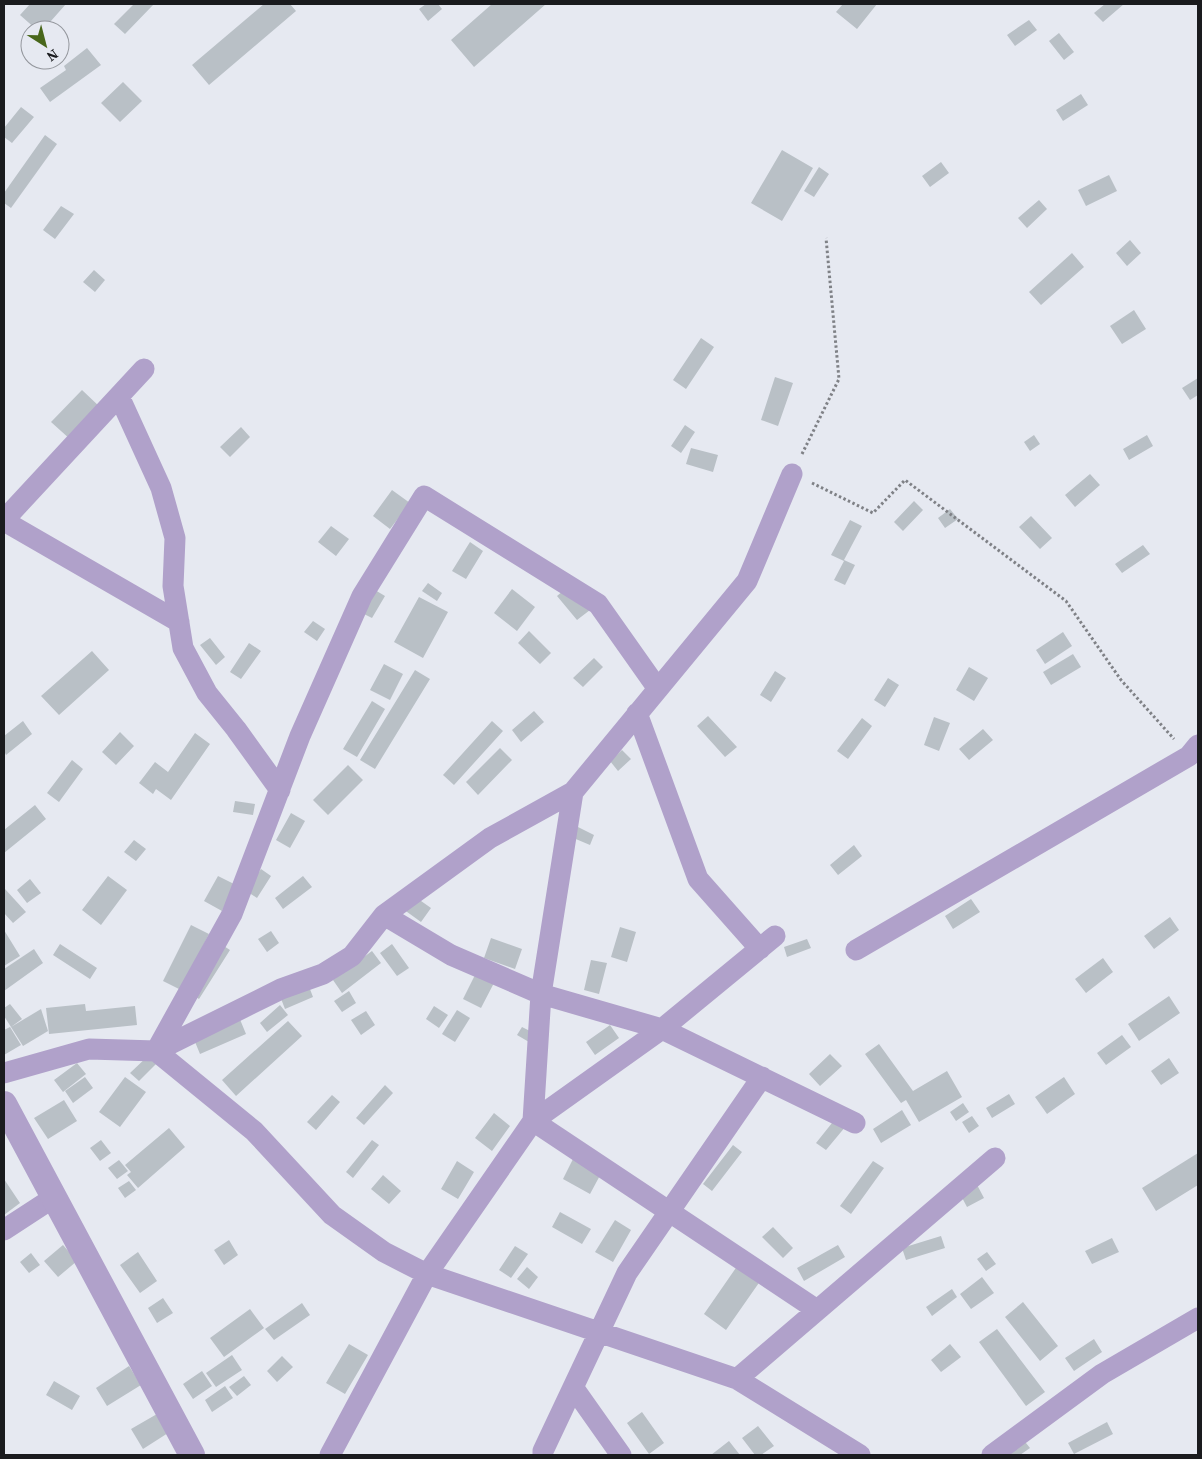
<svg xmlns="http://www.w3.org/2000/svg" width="1202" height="1459" font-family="'Source Serif 4',serif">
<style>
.building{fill:#b9c0c6}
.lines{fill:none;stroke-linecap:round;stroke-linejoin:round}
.path{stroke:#7f8186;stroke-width:3;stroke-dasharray:2.5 2.5;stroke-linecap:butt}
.minor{stroke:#b0a1ca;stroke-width:21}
.tertiary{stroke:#b0a1ca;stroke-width:26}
</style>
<rect width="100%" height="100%" fill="#e6e9f1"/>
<path class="building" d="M30,4H66L43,30H37L20,15Z
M134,4H154L125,34L114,24Z
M264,4H290L296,11L209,85L192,65Z
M426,4H438L442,9L428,21L419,9Z
M492,4H546L474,67L451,40Z
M843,4H877L857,29L836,12Z
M1105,4H1124L1103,22L1094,13Z
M1029,20L1037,30L1015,46L1007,35Z
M1059,33L1074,52L1064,60L1049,41Z
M87,48L101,65L50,102L40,88L66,70L64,66Z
M123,82L142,101L120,122L101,103Z
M1081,94L1088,105L1063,121L1056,110Z
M21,107L34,117L12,143L4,137V128Z
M45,135L57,144L11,208L4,203V193Z
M782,150L813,168L782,221L751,203Z
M941,162L949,173L930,187L922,176Z
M819,167L829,174L814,197L804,191Z
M1109,175L1117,191L1086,206L1078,190Z
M1039,200L1047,209L1027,228L1018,218Z
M61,206L74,214L55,239L43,230Z
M1130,240L1141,253L1127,266L1116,253Z
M1072,253L1084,267L1041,305L1029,292Z
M94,270L105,280L95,292L83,282Z
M1134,310L1146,329L1122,344L1110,326Z
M701,338L714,347L686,389L673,380Z
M775,377L793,383L778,426L761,420Z
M1198,378V395L1190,400L1182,388Z
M82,390L101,408L71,440L51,422Z
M685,425L695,432L681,453L671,446Z
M241,427L250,437L230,457L220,447Z
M1034,435L1040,444L1030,451L1024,442Z
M1147,435L1153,446L1129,460L1123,449Z
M691,448L718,455L713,472L686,464Z
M1090,474L1100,485L1075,507L1065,495Z
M392,490L410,503L390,529L373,516Z
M914,501L923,510L903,531L894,522Z
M950,509L958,519L945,528L938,518Z
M1031,516L1052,538L1040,549L1019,527Z
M850,520L862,526L844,560L855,565L845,585L834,580L844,561L831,555Z
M331,526L349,539L336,556L318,542Z
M470,542L483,551L466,579L452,571Z
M1143,545L1150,554L1122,573L1115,564Z
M428,583L442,593L437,601L422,591Z
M570,585L590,610L577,620L557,596Z
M512,589L535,607L517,631L494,613Z
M375,590L385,596L372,618L362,613Z
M419,597L448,612L423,658L394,642Z
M313,621L325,629L317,641L304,632Z
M529,631L551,653L540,664L518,643Z
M1063,632L1072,646L1045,664L1036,650Z
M210,638L225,657L216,665L200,645Z
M249,643L261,651L241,679L230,672Z
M92,651L109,670L59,715L41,696Z
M1073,654L1081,667L1051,685L1043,672Z
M594,658L603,667L583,687L573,678Z
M384,664L403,674L390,700L370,690Z
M969,667L988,678L974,701L956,690Z
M415,670L430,679L375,769L360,760Z
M775,671L786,678L771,702L760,695Z
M888,678L899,685L885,707L874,700Z
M372,701L385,709L357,757L343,749Z
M534,711L544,722L521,742L512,730Z
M708,716L737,747L725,757L697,726Z
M934,717L950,723L939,751L924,745Z
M862,718L872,726L848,759L837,751Z
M23,721L32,734L6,755L4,751V736Z
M492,721L503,731L454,785L443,775Z
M983,729L993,740L969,760L959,749Z
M120,732L134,746L116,765L102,752Z
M195,733L210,744L171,800L156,789L153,794L139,783L155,762L168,772Z
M500,748L512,760L478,795L466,782Z
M622,750L631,759L618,771L610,761Z
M72,760L83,769L59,802L47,793Z
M348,765L363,780L328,815L313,800Z
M235,801L255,804L253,815L233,812Z
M35,805L46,819L4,853V830Z
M291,813L305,821L290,848L276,840Z
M576,826L594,835L590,845L571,837Z
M134,840L146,849L136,861L124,852Z
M854,845L862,856L838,875L830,865Z
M261,869L271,876L257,898L246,891Z
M108,876L127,890L101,925L82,910Z
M218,876L236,885L222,911L204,901Z
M303,876L312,887L283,909L275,898Z
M30,879L41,893L27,903L17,890Z
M5,889L26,912L13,923L4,913V890Z
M414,896L431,908L421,922L403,909Z
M971,899L980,912L953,929L945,916Z
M1170,917L1179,930L1154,949L1144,936Z
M191,925L209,934L181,990L163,981Z
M620,927L636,932L627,962L611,957Z
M4,930L20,956L4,966Z
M271,931L279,943L267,952L258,939Z
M491,938L522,949L515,969L484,958Z
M807,939L811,948L787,957L784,947Z
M216,941L230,950L199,999L186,990Z
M60,944L97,968L90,979L53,955Z
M392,944L409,968L397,976L380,953Z
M34,949L43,963L4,991V969Z
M372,951L381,963L342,993L333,980Z
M1103,958L1113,972L1086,993L1075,979Z
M591,960L607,963L599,994L584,990Z
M476,973L495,981L481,1008L463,999Z
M308,984L313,997L285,1009L280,996Z
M349,991L356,1003L342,1012L334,1001Z
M1169,996L1180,1013L1139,1041L1128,1024Z
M10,1004L22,1019L11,1027L4,1016V1008Z
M85,1004L86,1011L135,1006L137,1025L49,1034L46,1008Z
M280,1005L288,1015L267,1032L260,1023Z
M434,1006L448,1015L439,1028L426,1019Z
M41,1009L48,1031L23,1046L11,1027Z
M457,1010L470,1018L455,1042L442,1034Z
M366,1011L375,1025L361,1035L351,1020Z
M239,1017L246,1034L200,1054L193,1037Z
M288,1021L302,1036L236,1096L222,1080Z
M610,1025L619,1038L595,1055L586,1042Z
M10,1027L21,1045L4,1055V1030Z
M522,1027L534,1033L529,1042L517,1035Z
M1122,1035L1131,1047L1106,1065L1097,1053Z
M879,1044L913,1091L947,1071L962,1097L919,1122L906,1100L901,1103L865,1054Z
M830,1054L842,1066L820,1086L809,1074Z
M149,1055L157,1063L139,1081L130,1073Z
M1169,1058L1179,1073L1161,1085L1151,1071Z
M77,1063L86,1074L63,1092L54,1080Z
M85,1077L93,1088L73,1103L65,1091Z
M125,1077L146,1092L120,1127L99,1112Z
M1064,1077L1075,1094L1047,1114L1035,1097Z
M385,1085L393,1093L364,1125L356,1118Z
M1009,1094L1015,1104L992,1118L986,1108Z
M332,1095L340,1102L316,1130L307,1122Z
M64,1100L77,1121L48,1139L34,1118Z
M963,1103L969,1112L956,1121L950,1112Z
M902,1110L911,1125L881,1143L873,1129Z
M494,1113L510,1126L492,1151L475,1138Z
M972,1116L979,1126L969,1133L962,1122Z
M836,1118L846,1126L826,1150L816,1143Z
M169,1128L185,1147L138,1188L127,1175L131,1172L125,1165Z
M101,1140L111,1153L100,1161L90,1148Z
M372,1140L379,1145L353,1178L346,1172Z
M733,1145L742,1152L712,1191L703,1184Z
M576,1153L604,1168L590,1194L563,1179Z
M1198,1153V1185L1156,1211L1142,1188Z
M119,1160L128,1171L117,1179L108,1168Z
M457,1161L474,1172L458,1199L441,1189Z
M873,1161L884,1168L851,1214L840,1206Z
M383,1175L401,1191L389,1204L371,1189Z
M4,1179L20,1203L4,1215Z
M129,1181L136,1190L125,1198L118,1188Z
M975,1181L984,1198L967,1207L958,1190Z
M560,1212L591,1229L582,1244L552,1227Z
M615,1220L631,1230L613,1262L595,1252Z
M773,1227L793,1248L783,1258L762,1237Z
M941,1236L945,1248L906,1260L902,1248Z
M1112,1238L1119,1252L1092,1264L1085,1251Z
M229,1240L238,1255L224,1265L214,1250Z
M63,1245L77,1261L58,1277L44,1261Z
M838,1245L845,1257L804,1281L797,1268Z
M515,1246L528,1254L511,1278L499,1270Z
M138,1252L157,1281L140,1293L120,1265Z
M987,1252L996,1264L986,1271L977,1259Z
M31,1253L40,1265L29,1273L20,1262Z
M740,1262L763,1277L726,1330L704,1314Z
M527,1267L538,1277L529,1289L517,1279Z
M982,1277L994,1293L971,1309L960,1294Z
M952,1289L957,1297L932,1316L926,1307Z
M163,1298L173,1313L157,1323L148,1308Z
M1023,1302L1058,1346L1040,1361L1005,1317Z
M302,1303L310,1315L274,1340L265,1329Z
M250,1309L264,1328L224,1357L210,1338Z
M997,1329L1045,1392L1026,1406L979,1342Z
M1094,1339L1102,1352L1074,1371L1065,1358Z
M349,1344L368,1355L345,1394L326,1383Z
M950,1344L961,1357L941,1372L931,1360Z
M232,1355L242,1370L216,1387L206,1373Z
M282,1356L293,1367L277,1382L267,1371Z
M129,1366L141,1385L107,1406L96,1388Z
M202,1371L212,1386L193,1399L183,1384Z
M244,1376L251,1385L237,1396L229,1387Z
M54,1381L80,1396L72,1410L46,1395Z
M225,1386L233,1398L212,1412L205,1400Z
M642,1412L664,1443L649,1454L627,1423Z
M157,1414L168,1433L143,1449L131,1429Z
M1107,1422L1113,1434L1074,1454L1068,1443Z
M758,1426L774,1446L761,1455H755L742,1438Z
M1022,1438L1030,1448L1020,1455H999Z
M729,1441L740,1455H711Z"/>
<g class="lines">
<path class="path" d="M802,454L839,379L826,238
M812,483L873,513L905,480L1066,601L1121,680L1174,739"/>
<path class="minor" d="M119,396L161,488L175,538L173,586L183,648L207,693L236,729L280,790
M4,520L144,369
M4,521L179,622
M637,713L698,879L760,949
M384,915L451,955L541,994L662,1029L855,1123
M856,950L1189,756L1198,745
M156,1051L232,914L300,736L362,596L424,496L598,604L658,689
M156,1051L254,1131L332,1215L384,1252L427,1274L737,1379L860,1455
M4,1073L89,1049L156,1051L281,989L323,974L352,956L384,915L490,838L573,792L747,581L792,474
M533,1121L817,1310
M533,1121L541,994L573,792
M4,1230L53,1198
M737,1379L995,1158
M573,1387L621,1455
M330,1455L427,1274L533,1121L662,1029L775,936
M543,1455V1451L627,1273L762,1077
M992,1455L1102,1374L1198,1318"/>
<path class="tertiary" d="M4,1104L192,1455"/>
</g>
<rect width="1202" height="1459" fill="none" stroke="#1a1b1e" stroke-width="10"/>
<g transform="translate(45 45) rotate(144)"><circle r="24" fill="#e6e9f1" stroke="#94979d"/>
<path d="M0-4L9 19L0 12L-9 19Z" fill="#48661a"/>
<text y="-8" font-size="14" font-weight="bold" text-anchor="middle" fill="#1a1b1e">N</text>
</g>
</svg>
